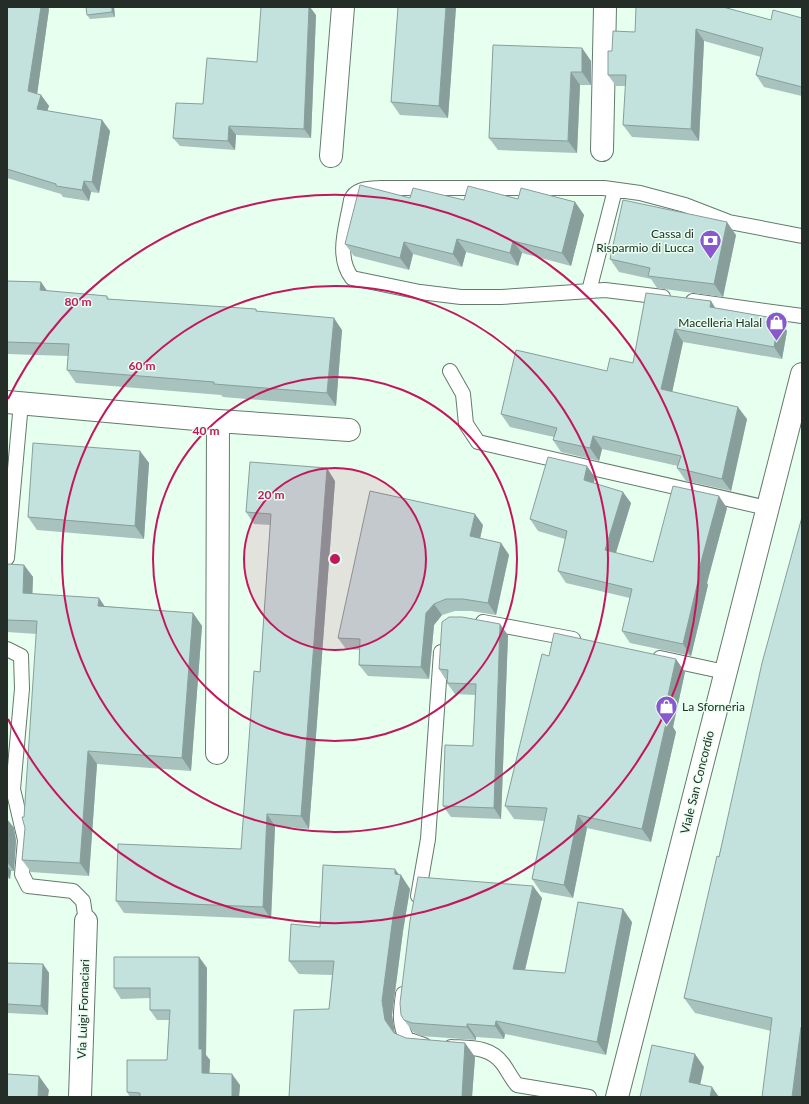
<svg xmlns="http://www.w3.org/2000/svg" width="809" height="1104" font-family="Lato,sans-serif">
<style>
.lines{fill:none;stroke-linecap:round;stroke-linejoin:round}
.service-casing{stroke:#657a6d;stroke-width:16}
.minor-casing{stroke:#657a6d;stroke-width:24}
.service{stroke:#fff;stroke-width:14}
.minor{stroke:#fff;stroke-width:22}
.wall{fill:#a8c2be}
.shaded-wall{fill:#889e9b}
.building{fill:#c3e2dd;stroke:#889e9b}
.ring{fill:none;stroke:#c2185b;stroke-width:2}
.labels{text-anchor:middle;dominant-baseline:central;stroke-width:3;stroke-linejoin:round;paint-order:stroke}
.poi-label{font-size:12px;fill:#242d27;stroke:#e6ffef;text-anchor:end}
.street-label{font-size:12px;fill:#242d27;stroke:#e6ffef}
.centre{fill:#c2185b;stroke:#e6ffef;stroke-width:2}
.ring-label{font-size:12px;text-anchor:middle;font-weight:bold;fill:#c2185b;stroke:#e6ffef;stroke-width:3;stroke-linejoin:round;paint-order:stroke}
</style>
<rect width="100%" height="100%" fill="#e6ffef"/>
<g class="lines">
<defs>
<path id="service" d="M589,291L615,190
M663,297L605,290L501,297H461L420,292L352,278C335,256 347,225 351,200C355,188 369,189 380,188H604L640,193L685,205L729,222L802,236
M693,301L802,316
M450,371L463,394L466,424L478,442L767,508
M7,558L21,403
M483,622L573,639
M7,649L21,656L22,689L13,789L25,840L22,874L28,886L73,891L83,901L86,921
M660,658L725,672
M418,896L428,839L441,652
M403,994C401,1010 398,1024 407,1039L424,1045
M451,1047C470,1048 490,1046 503,1064C508,1071 511,1078 517,1085L589,1097"/>
<path id="minor" d="M602,150L605,7
M331,156L343,7
M7,402L218,421L349,430
M217,753L218,421
M80,1097L86,921
M617,1097L802,374"/>
</defs>
<use href="#service" class="service-casing"/>
<use href="#minor" class="minor-casing"/>
<use href="#service" class="service"/>
<use href="#minor" class="minor"/>
</g>
<path class="wall" d="M7,7L49,9L37,94L41,95L49,106L47,111L102,120L110,131L99,193L91,192L89,201L63,197L61,194L7,178Z
M114,7L115,17L90,19L87,15Z
M398,7H456L448,118L400,115L391,102Z
M316,15L311,138L236,135L235,150L180,146L173,138L203,104Z
M802,18V96L764,87L756,75L761,57L704,41L699,141L632,137L623,125L626,86H616L608,75L612,51L635,32L771,20Z
M582,48L591,61V85H580L577,153L498,150L489,138Z
M410,198L464,200L518,199L575,202L584,215L571,266L522,253L518,266L466,252L462,267L413,254L409,270L354,256L345,244Z
M736,235L723,297L657,288L651,279L619,272L610,259Z
M7,281L41,282L47,291L107,296L109,299L256,309L257,311L342,330L336,406L223,397L221,395L76,383L67,370L68,356L7,354Z
M646,293L711,301L715,308L779,319L787,331L782,359L683,342L672,392L747,419L731,491L686,481L677,468L678,466L602,449L599,461L561,452L553,440L554,437L510,427L501,414L607,371L633,363Z
M140,451L149,463L144,539L37,530L28,517Z
M595,477L594,483L631,503L616,553L653,562L727,508L707,583L708,585L691,656L630,643L622,631L630,598L566,583L558,571L565,539L538,531L530,519Z
M335,481L309,829L275,826L271,919L124,913L116,901L241,849L260,672L270,525L254,524L246,512Z
M802,517V1097L771,1031L695,1013L684,998Z
M483,525L480,538L501,543L509,555L496,615L471,611H455L442,615L434,625L429,679L368,676L359,665L360,650L346,649L338,638Z
M7,564L24,565L33,577L32,594L104,606L193,613L202,626L191,771L97,764L89,876L31,872L22,860L25,828L24,817L37,634L7,632Z
M508,635L501,819L451,817L443,806L473,746L475,695L455,694L447,683V680H446L439,669Z
M549,656L685,672L673,727L676,732L651,842L587,828L573,898L541,892L532,879L545,821L514,819L505,806Z
M7,819L14,828L16,841L14,871H11L10,879L7,878Z
M399,875L410,889L403,931L392,1015L394,1033L406,1038L465,1043L475,1057L472,1097H289L329,1009L332,975L299,974L289,961L320,927Z
M542,898L525,970L565,973L632,922L606,1055L505,1034L504,1039L476,1037V1040L421,1036L413,1032L404,1020Z
M199,957L207,968L206,1055L210,1060L209,1073L240,1085L239,1097H130L127,1092L167,1060L169,1020H157L150,1010V998L121,999L114,988Z
M7,963L43,964L49,973L48,1015L7,1013Z"/>
<path class="shaded-wall" d="M41,7H48L49,9L36,102L28,91Z
M112,7H114L115,17L112,12Z
M309,7H310L316,15L311,138L304,129Z
M446,7H456L448,118L439,106Z
M696,29L704,41L699,141L691,129Z
M582,48L591,61V85L582,72Z
M571,72L580,85L577,153L568,141Z
M41,95L49,106L44,120L37,109Z
M102,120L110,131L99,193L92,182Z
M229,126L236,135L235,150L228,141Z
M84,181L91,192L89,201L82,190Z
M575,202L584,215L571,266L562,253Z
M727,222L736,235L723,297L714,284Z
M457,239L466,252L462,267L453,254Z
M513,241L522,253L518,266L510,253Z
M404,242L413,254L409,270L400,258Z
M41,282L50,295L40,290Z
M711,301L719,314L710,307Z
M334,318L342,330L336,406L327,393Z
M779,319L787,331L782,359L774,347Z
M675,329L683,342L670,402L661,389Z
M738,407L747,419L731,491L722,479Z
M593,436L602,449L599,461L590,448Z
M140,451L149,463L144,539L135,526Z
M587,466L595,477L592,491L584,480Z
M327,468L335,481L309,829L301,816Z
M623,492L631,503L613,562L605,550Z
M719,496L727,508L707,583L708,585L691,656L683,644L698,573Z
M475,514L483,525L478,548L470,536Z
M501,543L509,555L496,615L488,603Z
M24,565L33,577L32,606L23,593Z
M99,598L108,611L98,606Z
M434,604L442,615L434,625L429,679L421,667L426,613Z
M193,613L202,626L191,771L182,758Z
M500,624L508,635L501,819L494,808Z
M676,659L685,672L673,727L676,732L651,842L642,829L663,718Z
M88,751L97,764L89,876L80,863Z
M267,814L275,826L271,919L263,907Z
M578,815L587,828L573,898L564,885Z
M7,819L14,828L16,841L14,871L7,862Z
M7,866L11,871L10,879L7,874Z
M395,869L400,876L401,875L410,889L403,931L392,1015L395,1034L385,1020L382,1001Z
M533,886L542,898L522,982L513,969Z
M623,909L632,922L606,1055L597,1042Z
M199,957L207,968L206,1055L210,1060L209,1084L202,1073L199,1049Z
M43,964L49,973L48,1015L41,1006Z
M496,1021L505,1034L504,1039L495,1026Z
M467,1024L476,1037V1040L467,1027Z
M801,1027L802,1029V1097H792Z
M465,1043L475,1057L472,1097H462Z
M695,1054L704,1067L698,1095L689,1082Z
M232,1074L240,1085L239,1097H232Z
M39,1076L49,1090L48,1097H38Z
M712,1087L719,1097H710Z"/>
<path class="building" d="M7,7H41L28,91L41,95L37,109L102,120L92,182L84,181L82,190L56,186V184L7,169Z
M86,7H112V12L87,15Z
M261,7H309L304,129L229,126L228,141L173,138L176,103L203,104L207,58L257,62Z
M398,7H446L439,106L391,102Z
M636,7H723L771,20L773,10L802,18V87L756,75L763,48L696,29L691,129L623,125L626,75H608V51H612L613,31L635,32Z
M493,45L582,48V72H571L568,141L489,138Z
M360,185L410,198L413,188L464,200L468,186L518,199L521,188L575,202L562,253L513,241L510,253L457,239L453,254L404,242L400,258L345,244Z
M623,200L727,222L714,284L648,276L650,268L610,259Z
M7,281L41,282L40,290L107,296V299L256,309V311L334,318L327,393L214,384V382L67,370L69,344L7,342Z
M646,293L711,301L710,307L779,319L774,347L675,329L661,389L738,407L722,479L677,468L681,456L593,436L590,448L553,440L557,428L501,414L516,350L607,371L610,358L633,363Z
M33,443L140,451L135,526L28,517Z
M548,457L587,466L584,480L623,492L605,550L653,562L673,486L719,496L698,573H700L683,644L622,631L632,589L558,571L567,531L530,519Z
M250,462L327,468L301,816L267,814L263,907L116,901L118,844L241,849L254,671L260,672L271,514L246,512Z
M370,491L475,514L470,536L501,543L488,603L463,599H446L434,604L426,613L421,667L359,665L360,639L338,638Z
M802,517V1027H801L792,1097H762L772,1018L684,998L717,856L719,857L762,663Z
M7,564L24,565L23,593L99,598L98,606L193,613L182,758L88,751L80,863L22,860L25,828L22,817H24L37,621L7,620Z
M449,617H462L500,624L494,808L443,806L445,745L473,746L476,684L447,683L448,670L439,669L442,622Z
M554,633L676,659L663,718L667,719L642,829L578,815L564,885L532,879L547,808L505,806L542,654L549,656Z
M323,865L395,869V874L401,875L393,917L382,1001L385,1020L394,1033L406,1038L465,1043L462,1097H289L294,1010L329,1009L334,961H289L291,924L320,927Z
M418,877L533,886L513,969L565,973L578,902L623,909L597,1042L496,1021L495,1026L467,1024V1027L412,1023L404,1020L401,1015L400,1003L410,921Z
M114,957H199V1049H202V1073L232,1074V1097H140V1093L127,1092V1060H167L170,1010H150V988H114Z
M7,963L43,964L41,1006L7,1004Z
M652,1045L695,1054L689,1082L712,1087L710,1097H640Z
M7,1074L39,1076L38,1097H7Z"/>
<circle cx="335" cy="559" r="91" fill="#c2185b" fill-opacity=".12"/>
<g class="ring">
<circle cx="335" cy="559" r="91"/>
<circle cx="335" cy="559" r="182"/>
<circle cx="335" cy="559" r="273"/>
<path d="M8 399A364 364 0 1 1 8 719"/>
</g>
<defs>
<symbol id="bank-pin" viewBox="-11 -11 22 30"><path d="M0 17L-7.5 6A9.5 9.5 0 1 1 7.5 6Z" fill="#8a57d0" stroke="#e6ffef"/><path d="M-6-4H6V4H-6ZM0-2.3a2.3 2.3 0 1 0 0 4.6a2.3 2.3 0 1 0 0-4.6Z" fill="#fff"/></symbol>
<symbol id="shop-pin" viewBox="-11 -11 22 30"><path d="M0 17L-7.5 6A9.5 9.5 0 1 1 7.5 6Z" fill="#8a57d0" stroke="#e6ffef"/><path d="M-5-2.5h2.3a2.7 3.5 0 0 1 5.4 0H5L5.5 6h-11ZM-1.5-2.5h3a1.5 2.3 0 0 0-3 0Z" fill="#fff"/></symbol>
</defs>
<g fill-rule="evenodd">
<use href="#bank-pin" x="698" y="228" width="25" height="34"/>
<use href="#shop-pin" x="764" y="310" width="25" height="34"/>
<use href="#shop-pin" x="654" y="694" width="25" height="34"/>
</g>
<g class="labels">
<g class="poi-label">
<text x="694" y="233">Cassa di<tspan x="694" dy="14">Risparmio di Lucca</tspan></text>
<text x="762" y="322">Macelleria Halal</text>
<text x="682" y="706" text-anchor="start">La Sforneria</text>
</g>
<g class="street-label">
<text transform="translate(697 782) rotate(-76)">Viale San Concordio</text>
<text transform="translate(83 1009) rotate(-88)">Via Luigi Fornaciari</text>
</g>
</g>
<circle cx="335" cy="559" r="6" class="centre"/>
<g class="ring-label">
<text x="78" y="306">80 m</text>
<text x="142" y="370">60 m</text>
<text x="206" y="435">40 m</text>
<text x="271" y="499">20 m</text>
</g>
<rect width="809" height="1104" fill="none" stroke="#242d27" stroke-width="16"/>
</svg>
